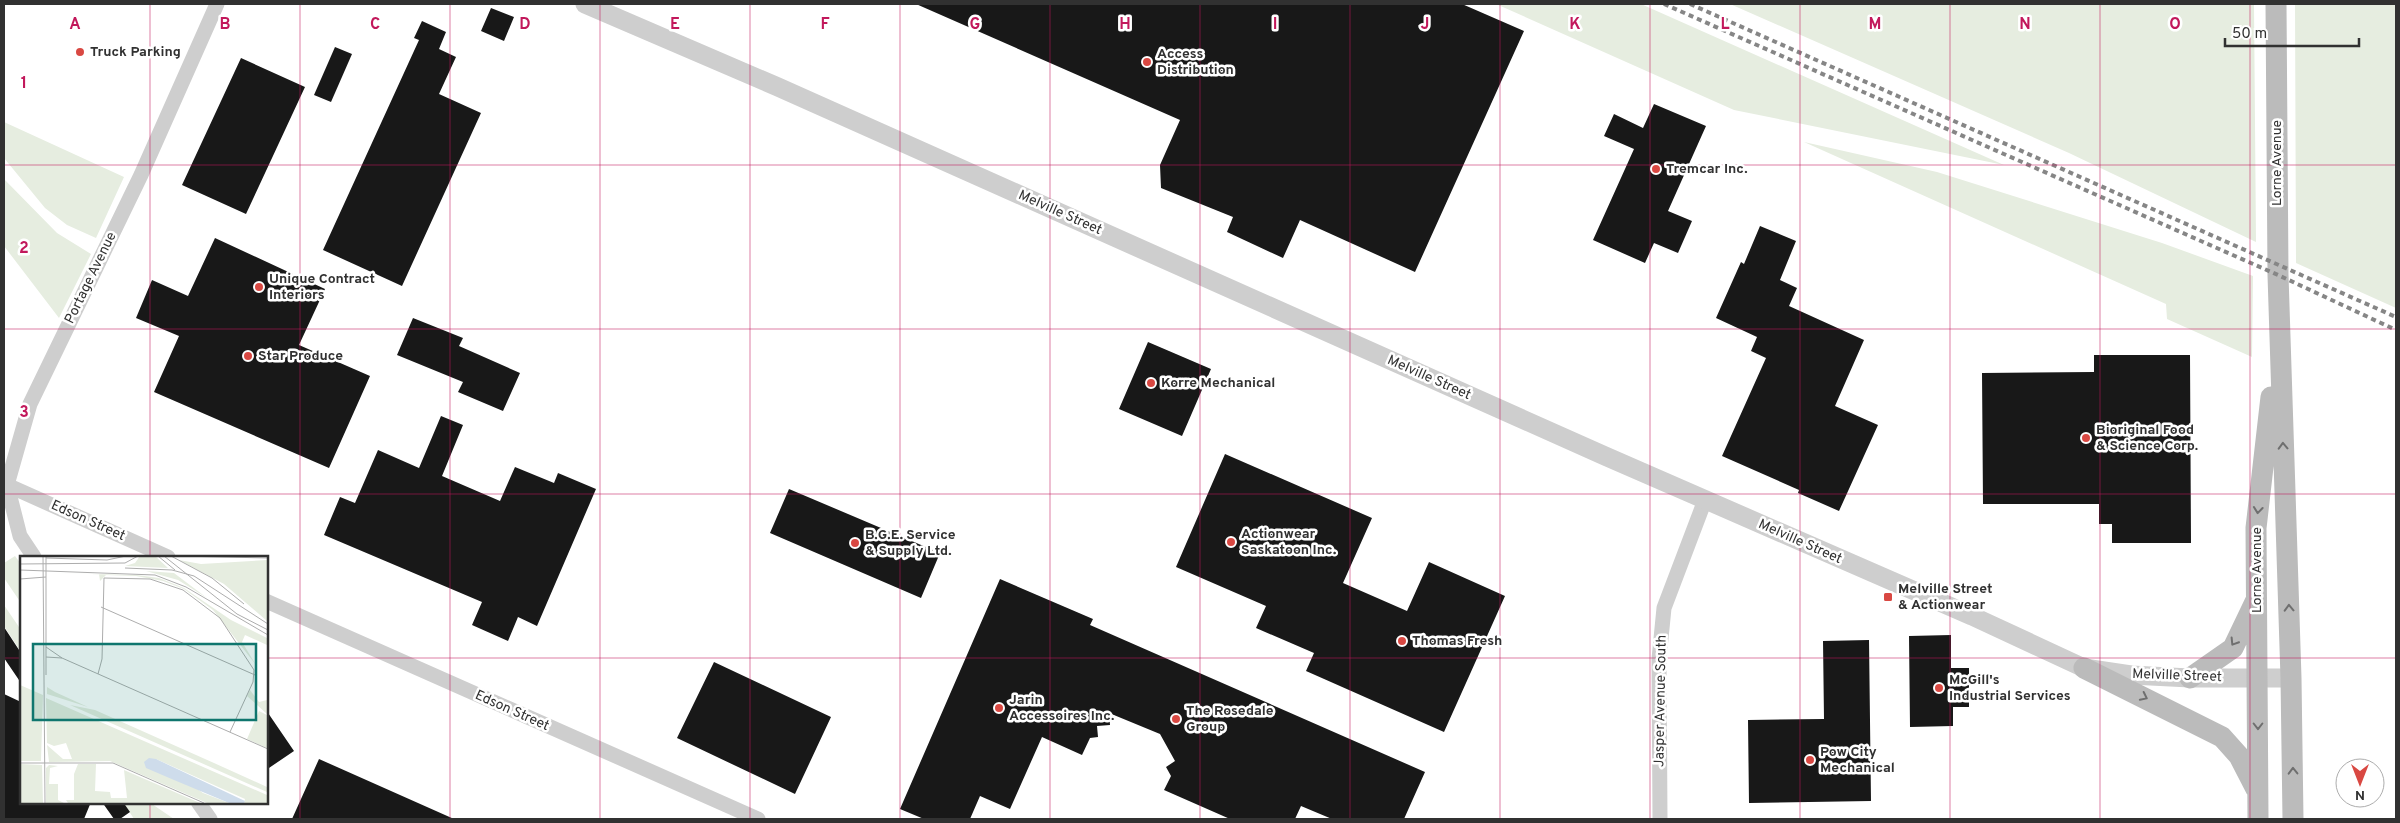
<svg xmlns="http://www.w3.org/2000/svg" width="2400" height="823" font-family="Overpass,sans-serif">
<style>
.green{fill:#e6ede0}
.building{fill:#181818}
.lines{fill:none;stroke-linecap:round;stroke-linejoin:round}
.minor{stroke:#cecece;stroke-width:15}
.tertiary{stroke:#cecece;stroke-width:19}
.secondary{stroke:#bbb;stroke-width:21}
.rail{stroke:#868686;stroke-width:4;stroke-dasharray:5 4;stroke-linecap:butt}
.oneway{stroke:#6f6f6f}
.grid{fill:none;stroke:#c2185b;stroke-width:1;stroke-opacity:0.55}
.poi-dot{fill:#d94842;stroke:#fff;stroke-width:2}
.labels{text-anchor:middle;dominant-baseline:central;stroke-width:5;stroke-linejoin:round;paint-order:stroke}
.poi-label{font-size:14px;font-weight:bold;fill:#313131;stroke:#fff;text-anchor:start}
.street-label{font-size:14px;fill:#313131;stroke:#fff}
.inset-road{fill:none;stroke:#adadad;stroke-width:1}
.view{fill:#0f766e;fill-opacity:0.15;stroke:#0f766e;stroke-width:2.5}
.inset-edge{fill:none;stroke:#313131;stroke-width:2.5}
.grid-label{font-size:16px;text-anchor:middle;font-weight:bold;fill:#c2185b;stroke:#fff;stroke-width:5;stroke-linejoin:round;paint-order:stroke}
</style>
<rect width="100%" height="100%" fill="#fff"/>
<path class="green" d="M1496,4H1641L2004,165L1734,110Z
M1730,4H2254L2256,242L2069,153Z
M2295,4H2396V308L2296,263Z
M4,122L124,177L96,238L67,225L45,208L4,158Z
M1804,142L1937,172L2162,243L2253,276L2252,357L2167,319L2166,304Z
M4,179L57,233L91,254L59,318L4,246Z
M15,556L21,564V603L4,578V563Z
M4,605L21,630V652L4,626Z
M123,802H149L174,819H134Z"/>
<path class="building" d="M916,4H1462L1524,31L1415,272L1300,220L1283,258L1227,232L1233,217L1161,188L1160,165L1180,120Z
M491,8L514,17L504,41L481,31Z
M422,21L446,32L439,49L456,57L439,94L481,113L402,286L323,250L419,40L414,38Z
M335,47L352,54L331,102L314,95Z
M241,58L305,87L246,214L182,185Z
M1654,104L1706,126L1668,211L1692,221L1678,253L1654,243L1645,263L1593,240L1634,149L1604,136L1614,114L1643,128Z
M1760,226L1796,241L1780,280L1797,288L1789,306L1864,340L1835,406L1878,425L1839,511L1798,493L1799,490L1722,456L1766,358L1751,351L1757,337L1716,318L1741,262L1744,264Z
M215,238L325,289L299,345L370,376L329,468L154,392L179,336L136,318L152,280L188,296Z
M413,318L463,338L459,346L520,373L503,411L458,392L463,382L397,355Z
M1148,342L1211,369L1182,436L1119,409Z
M2094,355H2190L2191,543H2112V524H2099V504H1983L1982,373L2094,372Z
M441,416L463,425L442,476L500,501L515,467L554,483L558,473L596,489L537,626L518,617L508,641L472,625L482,602L324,535L340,497L355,503L378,450L419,468Z
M1225,454L1372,518L1343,583L1407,611L1429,562L1505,596L1444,732L1306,671L1314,653L1256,628L1266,606L1176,567Z
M789,489L940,553L921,598L770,533Z
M1000,579L1093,619L1090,625L1425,772L1404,819H1332L1301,806L1295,819H1230L1164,790L1171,776L1166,767L1175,761L1160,734L1109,713L1110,725L1097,726L1098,737L1090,738L1082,755L1042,737L1010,809L980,796L970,819H924L900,809Z
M4,627L21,653V683L4,658Z
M1951,635V668H1969V707H1953V726L1910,727L1909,636Z
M1869,640L1871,801L1749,803L1748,720L1824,719L1823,641Z
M714,662L831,717L795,794L677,738Z
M4,694L21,702V802H91L84,819H4Z
M266,710L294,751L266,770Z
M319,759L454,819H292Z
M102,802H123L130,812L120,819H114Z"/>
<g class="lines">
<path class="minor" d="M7,485L168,557
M34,557L20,536L7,485L30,404L141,175L217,4
M266,601L758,819
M198,802L210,819
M1660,819L1659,659L1664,608L1705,500"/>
<path class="tertiary" d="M585,4L778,87L1605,456L1972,616L2084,668L2131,675L2190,678H2291"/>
<path class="secondary" d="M2276,4L2278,275L2291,678L2293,819
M2084,668L2222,737L2239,756L2256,789
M2190,678L2233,648L2255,602
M2258,819L2256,528L2271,397"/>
<path class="rail" d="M1664,4L2278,275L2396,330
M1690,4L2396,317"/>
</g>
<defs><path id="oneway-chevron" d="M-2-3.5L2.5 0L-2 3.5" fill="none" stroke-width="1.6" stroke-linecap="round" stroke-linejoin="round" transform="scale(1.25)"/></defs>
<g class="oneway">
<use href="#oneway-chevron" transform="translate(2283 446) rotate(-92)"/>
<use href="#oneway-chevron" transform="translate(2258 510) rotate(96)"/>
<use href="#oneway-chevron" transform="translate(2289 608) rotate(-92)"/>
<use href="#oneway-chevron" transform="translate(2234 642) rotate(122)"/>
<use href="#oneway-chevron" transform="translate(2144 697) rotate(26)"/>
<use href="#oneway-chevron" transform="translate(2258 726) rotate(90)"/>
<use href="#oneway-chevron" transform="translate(2293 771) rotate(-91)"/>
</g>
<path class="grid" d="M150,4V557M300,4V819M450,4V819M600,4V819M750,4V819M900,4V819M1050,4V819M1200,4V819M1350,4V819M1500,4V819M1650,4V819M1800,4V819M1950,4V819M2100,4V819M2250,4V819M4,165H2396M4,329H2396M4,494H2396M4,658H21M266,658H2396M150,802V819"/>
<g class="poi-dot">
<circle cx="80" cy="52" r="5"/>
<circle cx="1147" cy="62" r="5"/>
<circle cx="1656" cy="169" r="5"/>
<circle cx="259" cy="287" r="5"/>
<circle cx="248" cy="356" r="5"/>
<circle cx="1151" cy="383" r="5"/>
<circle cx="2086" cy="438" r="5"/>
<circle cx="1231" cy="542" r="5"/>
<circle cx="855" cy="543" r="5"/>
<rect x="1883" y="592" width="10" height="10" rx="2.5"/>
<circle cx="1402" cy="641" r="5"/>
<circle cx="1939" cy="688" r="5"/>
<circle cx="999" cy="708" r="5"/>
<circle cx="1176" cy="719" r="5"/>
<circle cx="1810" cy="760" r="5"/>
</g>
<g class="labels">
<g class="poi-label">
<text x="90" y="52">Truck Parking</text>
<text x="1157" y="54">Access<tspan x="1157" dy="16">Distribution</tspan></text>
<text x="1666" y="169">Tremcar Inc.</text>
<text x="269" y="279">Unique Contract<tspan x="269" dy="16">Interiors</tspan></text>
<text x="258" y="356">Star Produce</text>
<text x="1161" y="383">Korre Mechanical</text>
<text x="2096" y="430">Bioriginal Food<tspan x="2096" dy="16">&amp; Science Corp.</tspan></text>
<text x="1241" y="534">Actionwear<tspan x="1241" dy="16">Saskatoon Inc.</tspan></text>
<text x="865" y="535">B.G.E. Service<tspan x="865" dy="16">&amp; Supply Ltd.</tspan></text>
<text x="1898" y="589">Melville Street<tspan x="1898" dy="16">&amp; Actionwear</tspan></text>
<text x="1412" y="641">Thomas Fresh</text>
<text x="1949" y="680">McGill's<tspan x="1949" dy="16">Industrial Services</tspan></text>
<text x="1009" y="700">Jarin<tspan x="1009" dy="16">Accessoires Inc.</tspan></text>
<text x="1186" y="711">The Rosedale<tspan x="1186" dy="16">Group</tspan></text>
<text x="1820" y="752">Pow City<tspan x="1820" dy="16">Mechanical</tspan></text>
</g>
<g class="street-label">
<text transform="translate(2277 163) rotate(-90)">Lorne Avenue</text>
<text transform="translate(1060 213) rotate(24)">Melville Street</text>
<text transform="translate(91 278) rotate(-64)">Portage Avenue</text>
<text transform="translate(1429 378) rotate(24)">Melville Street</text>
<text transform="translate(88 521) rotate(24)">Edson Street</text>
<text transform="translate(1800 542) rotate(24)">Melville Street</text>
<text transform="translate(2257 570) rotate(-90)">Lorne Avenue</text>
<text transform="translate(2177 676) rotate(2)">Melville Street</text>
<text transform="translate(1661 701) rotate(-89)">Jasper Avenue South</text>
<text transform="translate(512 711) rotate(24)">Edson Street</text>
</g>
</g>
<g transform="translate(20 556)">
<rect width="248" height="248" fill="#fff"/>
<path d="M120,0H135L148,12L105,10L115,7ZM159,4L181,8L247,4V65L204,28ZM126,15L154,17L187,42L158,24ZM28,17L117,19L139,22L164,32L211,64L247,82V89L225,79L222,86L236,109L193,54L164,33L143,25L116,20L86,19L80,25L79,18ZM0,129L23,139L21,205H0ZM27,131L35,136L68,151L27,138ZM230,134L239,146L247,144V158L227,140ZM26,142L247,239V247H224L225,243L136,203L183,237L209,247H187L90,205L29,206L27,189L43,203H52L46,187L34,190L27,187ZM50,149L75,154L194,207L247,231V236ZM239,155L247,159V192L227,183ZM0,208L22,209L23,247H0ZM58,208H76L75,235L90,236L91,242H107L104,214L180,247H48L46,244H54V218ZM29,209L38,210L30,212L29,228H38V244L44,247H26V212Z" fill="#e6ede0"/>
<path d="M129,202L136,203L225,245L224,247H209L154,224L126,212L124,206Z" fill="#cedceb"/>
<path class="inset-road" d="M23,0L25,247M138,0L155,14M144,0L217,58L248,74M151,0L192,22L224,48M158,0L248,2M26,2L87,4L106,0M0,8L105,7L118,0M105,12L152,14L174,20L248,68M0,14L135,19L166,31L248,79M0,23L26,21M81,51L235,119M26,91L42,102M26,101L42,102L248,193M78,118L82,103L84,22L130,23L163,34L200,62L234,114L233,126L210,176M26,119V0M0,207H93L184,247"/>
<path class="view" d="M13,88H236V164H13Z"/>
<rect width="248" height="248" class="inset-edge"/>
</g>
<g class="grid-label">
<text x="75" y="29">A</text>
<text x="225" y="29">B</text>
<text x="375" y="29">C</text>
<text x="525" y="29">D</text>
<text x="675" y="29">E</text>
<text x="825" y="29">F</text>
<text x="975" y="29">G</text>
<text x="1125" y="29">H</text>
<text x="1275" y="29">I</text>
<text x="1425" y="29">J</text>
<text x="1575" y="29">K</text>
<text x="1725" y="29">L</text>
<text x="1875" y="29">M</text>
<text x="2025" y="29">N</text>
<text x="2175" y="29">O</text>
<text x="24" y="88">1</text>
<text x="24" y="253">2</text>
<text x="24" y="417">3</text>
</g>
<rect width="2400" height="823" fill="none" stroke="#313131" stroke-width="10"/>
<g transform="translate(2360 783) rotate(180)"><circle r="24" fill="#ffffff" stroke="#adadad"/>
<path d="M0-4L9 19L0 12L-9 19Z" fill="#d94842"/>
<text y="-8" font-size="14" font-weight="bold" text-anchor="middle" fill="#313131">N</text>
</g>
<path d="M2225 38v8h134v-8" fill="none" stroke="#313131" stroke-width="2.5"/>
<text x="2232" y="38" font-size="15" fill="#313131" stroke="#ffffff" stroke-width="4" paint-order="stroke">50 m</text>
</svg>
